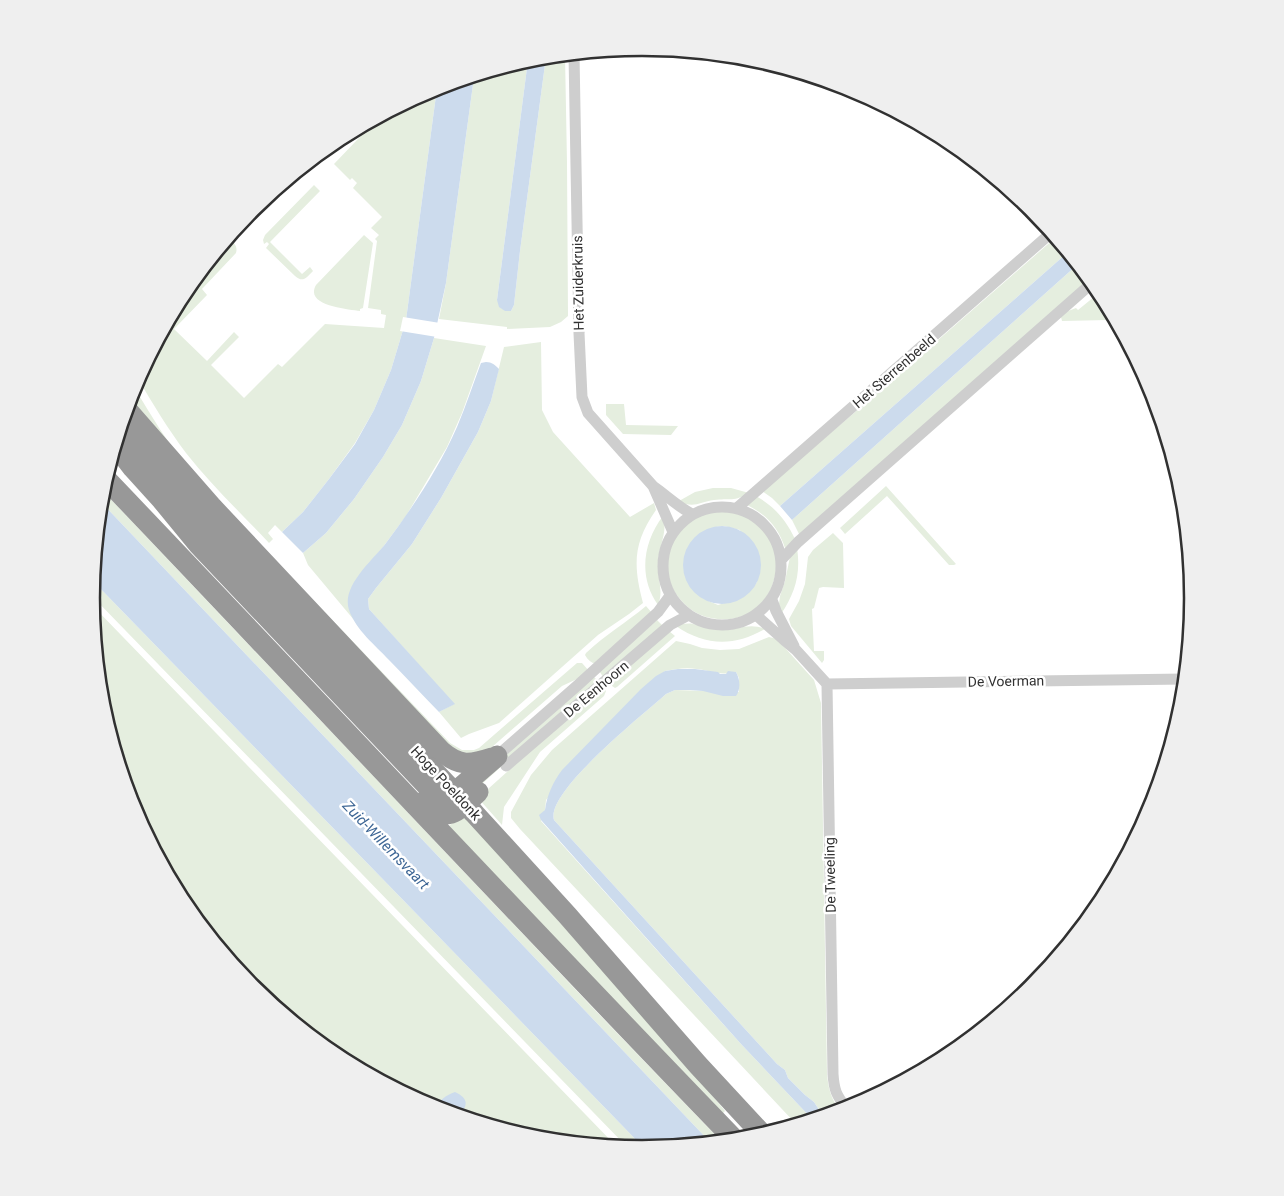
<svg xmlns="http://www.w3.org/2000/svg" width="1284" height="1196" font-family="Roboto,sans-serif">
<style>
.green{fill:#e5eedf;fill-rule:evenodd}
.water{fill:#ccdbed}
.pier{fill:#fff}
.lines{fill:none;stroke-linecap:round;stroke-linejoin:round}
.street{stroke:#cecece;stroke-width:11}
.highway{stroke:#989898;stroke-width:21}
.highway-bridge{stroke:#989898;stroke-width:21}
.labels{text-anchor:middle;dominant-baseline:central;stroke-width:5;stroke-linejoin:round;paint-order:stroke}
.street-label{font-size:14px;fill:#313131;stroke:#fff}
.water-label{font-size:15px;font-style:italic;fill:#3d6695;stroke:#fff}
.rim{fill:none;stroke:#313131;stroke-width:2.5}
</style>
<rect width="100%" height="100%" fill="#fff"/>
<path class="green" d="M565,55L567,163L568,316L561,322L550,327L507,329V327L439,319L446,283L474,77L528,60L497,300L511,311L514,305L520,251L546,57Z
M437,88L406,320L391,370L374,410L355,443L329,479L303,512L282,532L275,525L268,533L273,539L269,543C241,513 211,485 186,453C168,429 153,404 138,379L184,292L229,238C234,243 238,246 236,253L202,289L207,295L174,329L207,361L234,332L239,337L211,365L244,398L278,364L282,367L325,324L384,328L386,315L381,314V310L368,308L377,241L375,239L379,235L371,228L382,217L353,188L357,183L352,178L350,180L334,164L379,117L432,89Z
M314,185L320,191L270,242L302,274L310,267L313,271C306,278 303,283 295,276L266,248L269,244L267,242L264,244L263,240L265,235Z
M364,235L373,243L363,308L360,309V311C348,309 304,306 316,285Z
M1055,238L1067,253L780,506L772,498L762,491L867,402Z
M1077,265L1090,280L800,536L792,520Z
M1100,292L1112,316L1108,320L1062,321L1061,317L1063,313L1076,308L1078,310Z
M434,338L486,346L462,413L447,447L406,516L383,547L361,573L349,609L354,620L308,565L303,553L326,533L354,499L383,457L402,425L421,381Z
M541,342L542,410L553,432L630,517L654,503L656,510C633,543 633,565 643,603L629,614L598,635L499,723L469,734L461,738L439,712L454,704L369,609L368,599L376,588L412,544L441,498L478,432L491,401L504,347Z
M134,387C151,415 167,443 189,468L251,535L450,743L462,750H474L479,748L577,663H582L589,671L577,679L562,686L484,754C455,763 442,744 423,725L205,495L129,402Z
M606,404H624L626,425L678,426L671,435L623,434L606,415Z
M886,486L956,564L954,565H949L887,496L845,534L840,528Z
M713,488H731L749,493C735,502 729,498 714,500C700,502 693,509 679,501L695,492Z
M102,490L593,1008L721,1141L710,1142L101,502Z
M756,496C775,507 786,520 795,539L785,548C778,527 766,514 747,505Z
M719,510C805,513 787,633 711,618C694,615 681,603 673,589C661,566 670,536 690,521C699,515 708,512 719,510ZM724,526L740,530L757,582C745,599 736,599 718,605C705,600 696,595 688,583L716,527Z
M663,516C668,532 659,546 658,562C657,577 664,591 658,605C638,577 643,542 663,516Z
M833,533L843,543L844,588L823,587L819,588L814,608L812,609L814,651H824V660L822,663L791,626L789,619L799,601L805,584L808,557L813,550Z
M797,548C801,574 795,593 781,614L779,604L780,596L785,581L790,557Z
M93,581L644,1148L627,1147L92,596Z
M92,605L616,1146L534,1138L459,1115L461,1114L438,1102L434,1108L431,1106L336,1056L253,987L184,904L133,808L102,705Z
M646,606L652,613L597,664C591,663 588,660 585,655L586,653C605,635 627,622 646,606Z
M657,620L664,627L604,678L599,671Z
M681,624C685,624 689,623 693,624C703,625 711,629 721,630C736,630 750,622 765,629C734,647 705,646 676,626Z
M669,631L675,636L617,687L615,688L612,686L610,684Z
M769,637L777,639L814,680L821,703L827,1073C828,1088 831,1099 840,1110L823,1116L814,1102L805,1095L788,1078L785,1070L777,1064L554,820C545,792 645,713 666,694L675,690L739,692V678L736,672C718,676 713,671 697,669C686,667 675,669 665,671L546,800L545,810L541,821L741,1044L812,1119L796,1124L520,829L511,818V812L531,775L552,750L676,641L690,644L702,648L720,650L739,649Z
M593,676L599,682L562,712L473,792L467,787Z
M604,687L606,691L604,696L540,752L504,807L502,825L478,798L528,753Z
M462,813L691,1069L725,1111L722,1114L448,827Z"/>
<path class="water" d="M546,57L520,251L514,305L511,311H505L499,307L497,300L528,60Z
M474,77L446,283L434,338L421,381L402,425L383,457L354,499L326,533L303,553L282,532L303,512L329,479L355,444L374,410L391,370L406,320L437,88Z
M1067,253L1077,265L792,520L780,506Z
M486,362C492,362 495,365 499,369L491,401L478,432L441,498L412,544L376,588L368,599L369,609L455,704L439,712C422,695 406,677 389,660C375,645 356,630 349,610C341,586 373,560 386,543C413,507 439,468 457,427C466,406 473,384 481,363Z
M101,502L710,1142L644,1148L93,581Z
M683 565a39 39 0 1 1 78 0a39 39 0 1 1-78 0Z
M678,669H695L718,672L720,674H726L728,671L736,672C740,679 741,689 736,696H723L703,691L690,690H675L666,694C645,713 545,792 554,820L777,1064L785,1070L788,1078L805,1095L814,1102L823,1116L812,1119L741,1044L541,820L539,815L545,810C547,795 553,782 562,770L641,689L656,676L665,671Z
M455,1092C468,1098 469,1105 459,1115L434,1108C440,1100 446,1095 455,1092Z"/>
<path class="pier" d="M403,317L440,323L437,337L400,331Z"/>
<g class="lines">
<path class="street" d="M574,54L579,333L582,397L588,413L653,486C666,495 677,506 692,514
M653,486L673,532
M663 566a59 59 0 1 1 118 0a59 59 0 1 1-118 0Z
M737,508L1051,233
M782,559L798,542L1092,283
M772,600L776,611L794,646
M756,615L784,640L796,650L827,684L833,1074C834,1089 836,1096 847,1108
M827,684L1185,679
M497,756L578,685L658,612L669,597
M506,766L670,625L687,616"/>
<path class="highway" d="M127,410L211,506L441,751C460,767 470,765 492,758
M121,429L148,458L172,488L197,515
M120,451L133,468L162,500L199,545L432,791C440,795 444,797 453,794L497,756
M106,479C316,699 523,921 734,1139
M182,509L194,521L209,531L431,768
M419,803C452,820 451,817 478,792
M473,812L567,915L698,1065L762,1134"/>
<path class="highway-bridge" d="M431,768L473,812"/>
</g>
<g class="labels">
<g class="street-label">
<text transform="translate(578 283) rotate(-91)">Het Zuiderkruis</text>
<text transform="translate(894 371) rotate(-41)">Het Sterrenbeeld</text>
<text transform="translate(1006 681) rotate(-1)">De Voerman</text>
<text transform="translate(596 689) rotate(-40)">De Eenhoorn</text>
<text transform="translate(446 783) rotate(47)">Hoge Poeldonk</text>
<text transform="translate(830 875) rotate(-91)">De Tweeling</text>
</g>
<g class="water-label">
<text transform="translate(386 845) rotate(46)">Zuid-Willemsvaart</text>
</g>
</g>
<path d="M0 0H1284V1196H0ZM100 598a542 542 0 1 1 1084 0a542 542 0 1 1-1084 0Z" fill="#efefef" fill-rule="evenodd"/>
<path class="rim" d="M100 598a542 542 0 1 1 1084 0a542 542 0 1 1-1084 0Z"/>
</svg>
